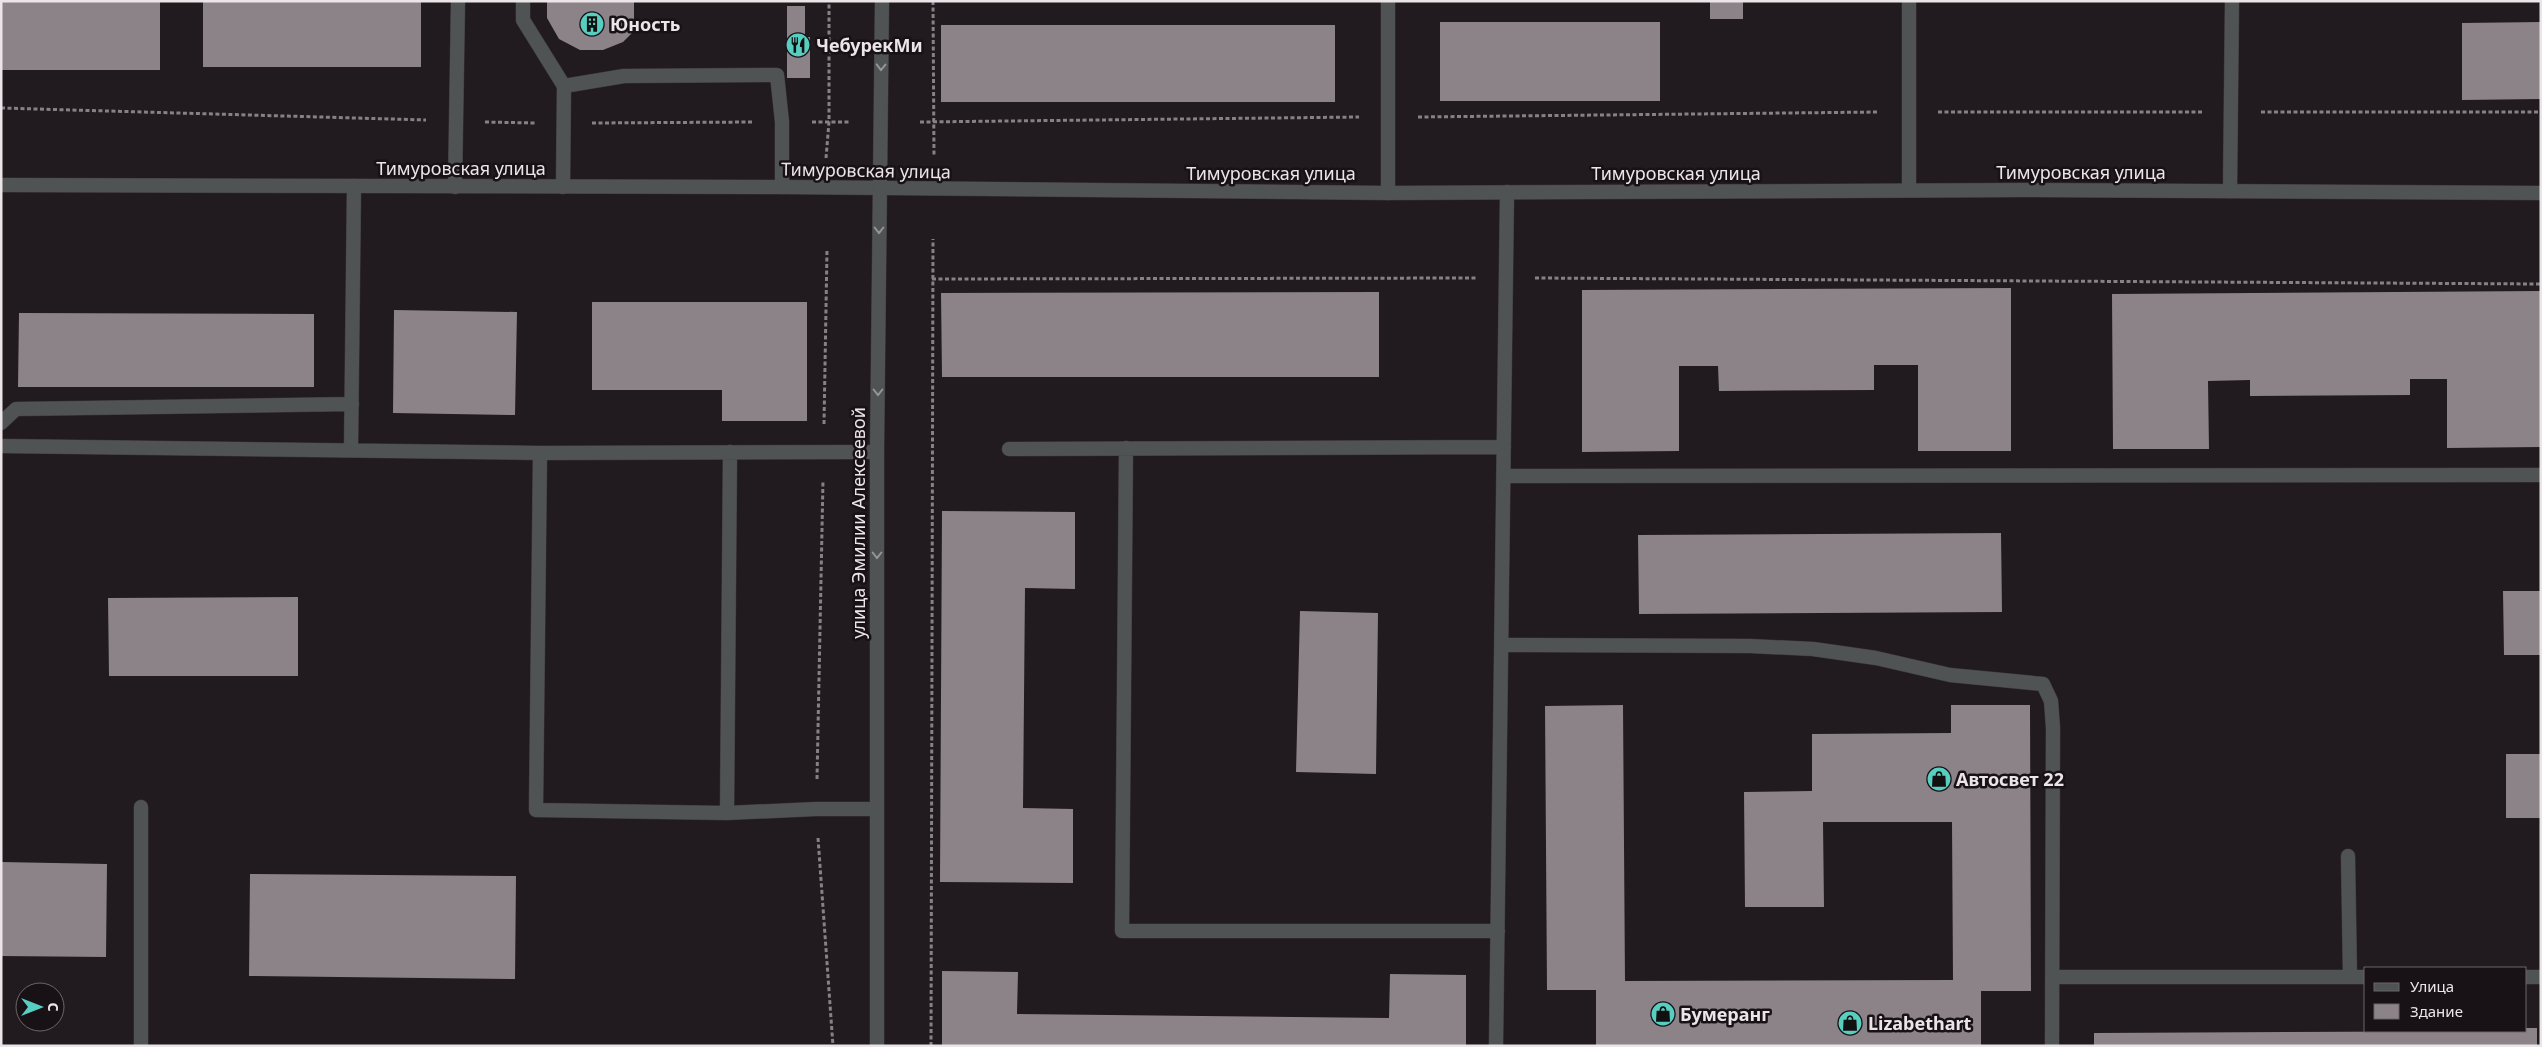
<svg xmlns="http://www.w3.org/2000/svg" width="2542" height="1047" font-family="'Noto Sans',sans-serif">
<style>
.building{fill:#8c8388}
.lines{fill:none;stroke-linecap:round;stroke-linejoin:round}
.service-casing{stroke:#3d363a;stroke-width:15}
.minor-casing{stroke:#3d363a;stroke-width:15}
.tertiary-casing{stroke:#3d363a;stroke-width:15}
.path{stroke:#878184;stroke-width:3;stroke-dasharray:4 2.5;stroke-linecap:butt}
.service{stroke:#4f5353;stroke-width:14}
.minor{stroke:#4f5353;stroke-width:14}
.tertiary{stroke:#4f5353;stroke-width:14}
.oneway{stroke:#959596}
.labels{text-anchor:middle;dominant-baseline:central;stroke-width:5;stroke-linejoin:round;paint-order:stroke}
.poi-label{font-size:18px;font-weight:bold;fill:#ebe5e8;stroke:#181115;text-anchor:start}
.street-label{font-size:18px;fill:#ebe5e8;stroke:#181115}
</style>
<rect width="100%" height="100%" fill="#211a1e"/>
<path class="building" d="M1,1H160V70H1Z
M203,1H421V67H203Z
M547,1H634V31L623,42L603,50H580L559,39L547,18Z
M1710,1H1743V19H1710Z
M787,6H805V37H810V78H787Z
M1440,22H1660V101H1440Z
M2541,22V99L2462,100V23Z
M941,25H1335V102H941Z
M2011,288V451H1918V365H1874V390L1719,391L1718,366H1679V451L1582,452V290Z
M2541,291V447L2447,448V379H2410V395L2250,396V380L2208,381L2209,449H2113L2112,294Z
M1379,292V377H942L941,293Z
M592,302H807V421H722V390H592Z
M394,310L517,312L515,415L393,413Z
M19,313L314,314V387H18Z
M942,511L1075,512V589L1025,588L1023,808L1073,809V883L940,882Z
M2001,533L2002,612L1639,614L1638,535Z
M2503,591H2541V655H2504Z
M298,597V676H109L108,598Z
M1300,611L1378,613L1376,774L1296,772Z
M1623,705L1625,981L1953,980L1952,822H1823L1824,907H1745L1744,792L1812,791V734L1951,733V705H2030L2031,991H1981V1046H1596V990H1547L1545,706Z
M2506,754H2541V818H2506Z
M1,862L107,864L106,957L1,956Z
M250,874L516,876L515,979L249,976Z
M942,971L1018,972L1017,1014L1389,1018L1390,974L1466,975V1046H942Z
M2526,1028H2537V1046H2094V1033L2526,1031Z"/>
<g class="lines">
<defs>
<path id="service" d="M523,1V20L564,86
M1388,1V193
M1909,1V190
M455,187L458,1
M563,187L564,86L624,76L777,75L782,122V187
M2230,191L2232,1
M1,423L16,409L352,404
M1,446L540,453L877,452
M1126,448L1122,931H1498
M1009,449L1504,447
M351,450L354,186
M540,453L536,810L727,813L816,809H876
M1504,476L2541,475
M1502,645L1750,646L1813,649L1876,658L1950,675L2043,684L2051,701L2053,728L2052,1046
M141,807V1046
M727,813L730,452
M2348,856L2350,977
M2052,977H2366
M2526,977H2541
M1496,1046L1507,192"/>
<path id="minor" d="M1,185L782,187L1388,193L2023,190L2541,193"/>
<path id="tertiary" d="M877,1046V452L882,1"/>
</defs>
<use href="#service" class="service-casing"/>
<use href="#minor" class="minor-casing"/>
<use href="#tertiary" class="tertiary-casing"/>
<path class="path" d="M933,1L934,157
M1,108L426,120
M1938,112H2202
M2261,112H2541
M1418,117L1879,112
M485,122L536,123
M812,122H849
M920,122L1359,117
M592,123L753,122
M826,158L829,122V1
M1535,278L2541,284
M932,279L1476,278
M824,424L827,250
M817,779L823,480
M818,838L833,1046
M931,1046L933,239"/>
<use href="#service" class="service"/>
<use href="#minor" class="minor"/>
<use href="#tertiary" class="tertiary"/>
</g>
<defs><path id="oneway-chevron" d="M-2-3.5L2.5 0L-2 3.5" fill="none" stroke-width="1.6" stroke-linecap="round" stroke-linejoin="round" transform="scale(1.25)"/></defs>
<g class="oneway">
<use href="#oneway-chevron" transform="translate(881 67) rotate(91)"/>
<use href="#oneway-chevron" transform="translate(879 230) rotate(90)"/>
<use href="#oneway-chevron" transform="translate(878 392) rotate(90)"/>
<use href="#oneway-chevron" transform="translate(877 555) rotate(90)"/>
</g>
<defs>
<symbol id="building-disc" viewBox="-11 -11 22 22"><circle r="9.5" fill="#58cec0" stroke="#181115"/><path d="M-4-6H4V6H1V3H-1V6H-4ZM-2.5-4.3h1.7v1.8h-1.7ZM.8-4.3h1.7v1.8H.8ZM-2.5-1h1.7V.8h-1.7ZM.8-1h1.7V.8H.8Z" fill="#111"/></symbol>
<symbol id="restaurant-disc" viewBox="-11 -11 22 22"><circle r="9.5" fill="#58cec0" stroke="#181115"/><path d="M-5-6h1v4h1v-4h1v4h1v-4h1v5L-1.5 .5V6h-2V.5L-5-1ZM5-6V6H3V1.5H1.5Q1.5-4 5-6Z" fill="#111"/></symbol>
<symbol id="shop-disc" viewBox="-11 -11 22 22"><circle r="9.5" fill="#58cec0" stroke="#181115"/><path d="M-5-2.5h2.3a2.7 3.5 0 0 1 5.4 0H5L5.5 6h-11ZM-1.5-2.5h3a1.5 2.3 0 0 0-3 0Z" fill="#111"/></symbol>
</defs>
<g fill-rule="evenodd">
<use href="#building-disc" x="578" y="10" width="28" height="28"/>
<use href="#restaurant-disc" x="784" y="31" width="28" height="28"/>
<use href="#shop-disc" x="1925" y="765" width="28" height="28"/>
<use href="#shop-disc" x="1649" y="1000" width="28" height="28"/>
<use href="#shop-disc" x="1836" y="1009" width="28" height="28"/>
</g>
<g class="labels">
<g class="poi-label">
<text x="610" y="24">Юность</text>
<text x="816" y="45">ЧебурекМи</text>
<text x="1956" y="779">Автосвет 22</text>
<text x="1680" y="1014">Бумеранг</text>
<text x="1868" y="1023">Lizabethart</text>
</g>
<g class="street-label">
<text x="461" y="168">Тимуровская улица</text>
<text transform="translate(866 170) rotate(1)">Тимуровская улица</text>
<text x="2081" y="172">Тимуровская улица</text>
<text x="1271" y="173">Тимуровская улица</text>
<text x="1676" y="173">Тимуровская улица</text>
<text transform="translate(858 523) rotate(-90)">улица Эмилии Алексеевой</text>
</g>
</g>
<rect width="2542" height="1047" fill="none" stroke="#ebe5e8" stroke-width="5"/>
<rect x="2364" y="967" width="162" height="65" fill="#181115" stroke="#6c6669"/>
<rect x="2374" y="983" width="25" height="8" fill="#4f5353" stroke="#6c6669"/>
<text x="2410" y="992" font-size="15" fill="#ebe5e8">Улица</text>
<rect x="2374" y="1004" width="25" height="15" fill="#8c8388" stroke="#6c6669"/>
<text x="2410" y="1017" font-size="15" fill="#ebe5e8">Здание</text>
<g transform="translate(40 1007) rotate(90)"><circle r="24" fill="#181115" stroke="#6c6669"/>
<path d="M0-4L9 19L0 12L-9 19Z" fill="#58cec0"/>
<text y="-8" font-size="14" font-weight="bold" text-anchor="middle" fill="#ebe5e8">С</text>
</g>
</svg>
